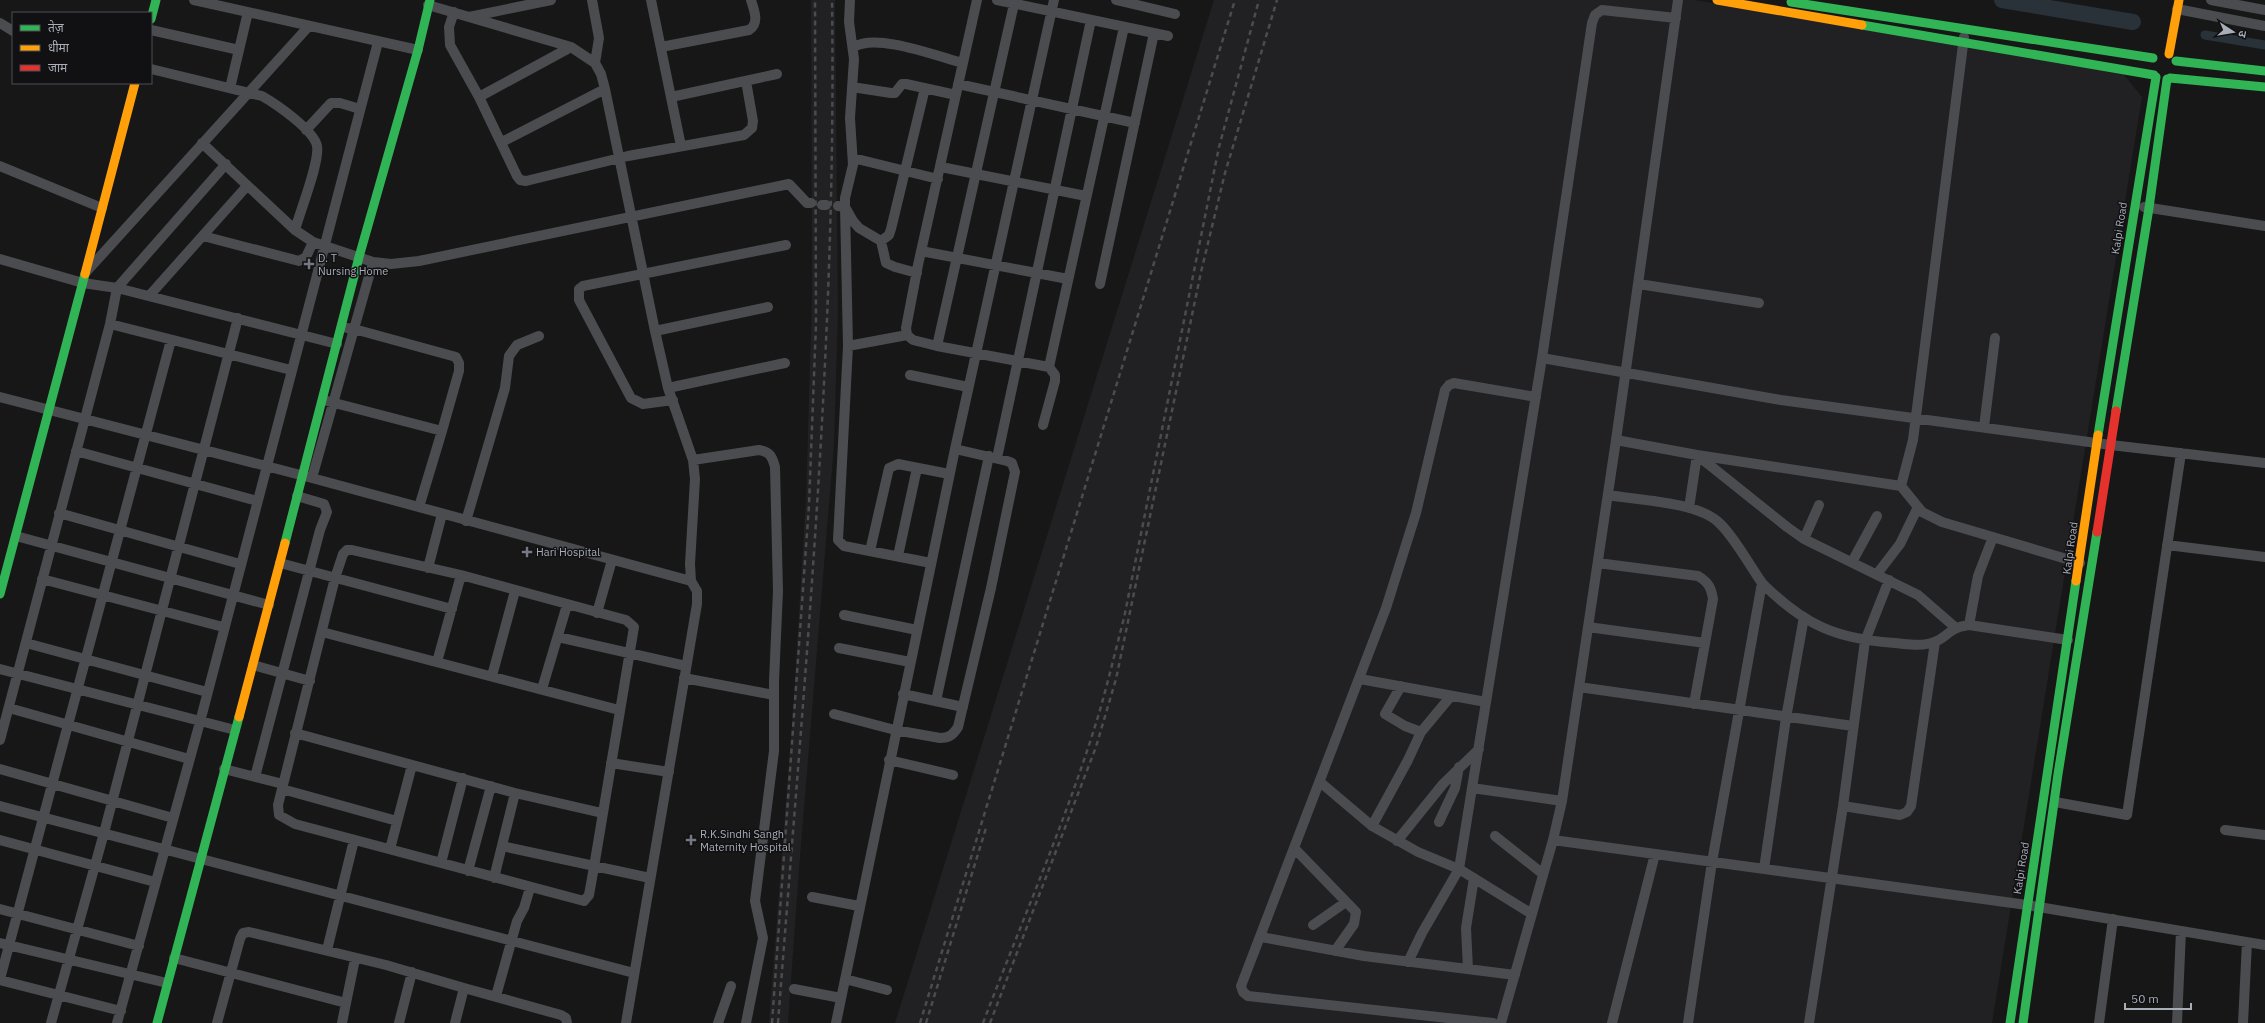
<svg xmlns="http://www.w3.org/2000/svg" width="2265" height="1023" font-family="'IBM Plex Sans','Noto Sans Devanagari',sans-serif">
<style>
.built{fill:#212123}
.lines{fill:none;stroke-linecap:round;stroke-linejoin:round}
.canal{stroke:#2a3239;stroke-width:9}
.river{stroke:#2a3239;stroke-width:16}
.street{stroke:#4b4c50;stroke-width:10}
.fast{stroke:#30b455;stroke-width:9}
.slow{stroke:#ff9f0a;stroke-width:9}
.jam{stroke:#e5322d;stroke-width:9}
.rail{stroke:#4b4c4f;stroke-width:2.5;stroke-dasharray:5 4;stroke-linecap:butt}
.poi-dot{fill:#757880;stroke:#111113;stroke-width:1.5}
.labels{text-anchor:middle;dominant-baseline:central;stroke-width:3;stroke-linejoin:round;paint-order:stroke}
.street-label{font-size:11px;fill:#a8adb8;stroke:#111113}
.poi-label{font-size:11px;fill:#a8adb8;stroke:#111113;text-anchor:start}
</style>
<rect width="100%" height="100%" fill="#171717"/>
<path class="built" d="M811,0H835L838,312L834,444L799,869L788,1023H769L794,698L806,498L812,295Z
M1214,0H1694L2120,70L2142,97L1992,1023H895Z"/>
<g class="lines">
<path class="canal" d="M2205,35L2265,45"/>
<path class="river" d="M2002,0L2133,22"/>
<path class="street" d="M194,0L418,50
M592,0L599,38L595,63L601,74L605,89L655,331L668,388L693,460L695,479L690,564L691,581L697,591V604L626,1023
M651,0L681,146
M850,0L849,22L854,59L850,118L853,165L845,198V207L853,221L859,228L881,241L886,263L895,267L917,273
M977,0L918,265L906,328L907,335L913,340L937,346L1049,367L1124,27
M997,0L1168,36
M1116,0L1175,14
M2211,0L2265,10
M428,5L571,47L595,63
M2177,9L2265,26
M454,12L449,27L450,45L479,97L517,176L520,180L526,181L628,156L744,135L752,128L753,121L746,81
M469,17L551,0
M0,23L13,31
M151,30L239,50
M1964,37L1913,440L1901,486L1922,512L1942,522L2080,563
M661,47L749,30C760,23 754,10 751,0
M854,47C877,33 936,56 963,63
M151,69L262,96C276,104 314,130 317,146C320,162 300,211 295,230
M958,84L1135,123
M852,87L891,93H895L902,84H906L956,95
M230,88L248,12
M479,97L571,47
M671,97L777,74
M306,130L331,103H340L360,109
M502,142L605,89
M202,143L295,230L313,242L373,262L391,264L419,261L789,184L807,203H811
M853,158L938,179
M0,166L102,208
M941,167L1086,196
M822,205H826
M838,206L845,207L848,346L838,540L844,546L931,563
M2144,207L2265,226
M203,236L299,261L306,257L313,242
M881,241L889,235L891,229L925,88
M921,251L1068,279
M0,259L83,283L117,288L337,344
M87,271L309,26
M1100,284L1154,33
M1639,284L1759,303
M149,296L247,186
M110,324L291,370
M347,328L354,329L373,262
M655,331L768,307
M848,346L907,335
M937,346L1014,4
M1542,358L1781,400L2111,445L2265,463
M910,375L968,387
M668,388L785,363
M0,397L312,478L691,581
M673,400L643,404L631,398L579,300V289L583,286L786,245
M327,401L442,431L419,507
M1043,425L1055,381V375L1049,367
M1984,427L1995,338
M1616,440L1697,455L1901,486
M76,451L257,501
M997,458L1091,20
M693,460L759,450C770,452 772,456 775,467L778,591L774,681V751L755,901L763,938L746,1023
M312,478L354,329L456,357L459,363V371L442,431
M1608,495C1638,500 1695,502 1717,521C1732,533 1750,566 1762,583L1712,862L1688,1023
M1689,508L1697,455L1787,527L1804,539L1918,595L1956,628
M59,513L240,564
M466,521L505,388L509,356L517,345L539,336
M16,536L269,605
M1804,539L1819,505
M2167,545L2265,557
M347,550H352L461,575L626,620L634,627L594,867L589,895L584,901L295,824L279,815L278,805L335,578L343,554Z
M870,551L889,468L898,464L949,474
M898,556L917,468
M1852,562L1877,516
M280,563L452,609
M1598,563L1698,576C1708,582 1711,587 1713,599L1694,704
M428,568L442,514
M1877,574L1900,544L1918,507
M42,579L223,627
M1762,583C1804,625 1836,639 1895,643C1907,644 1922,647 1934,642C1942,640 1948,632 1955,629C1959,626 1965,626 1969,625L2068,640
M597,613L612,560
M844,615L917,630
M1969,625L1978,576L1993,537
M1588,627L1705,643
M322,632L619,710
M558,637L686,666
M26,643L207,692
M839,648L910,662
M437,662L461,575
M253,665L310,681
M0,669L235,730
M492,676L515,591
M684,678L774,695
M1360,679L1486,702
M1401,686L1385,714L1405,726L1421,732
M1579,687L1853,726
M542,689L567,605
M903,694L963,707
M936,701L989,456
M9,708L189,759
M834,714L895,730L940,738C949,738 953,735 958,727L991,588L1015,472L1012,463L1007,461L955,449
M295,733L515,793L602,813
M0,740L110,324L117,288L226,164
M889,760L953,775
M611,763L669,772
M0,769L173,818
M224,769L283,784
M255,777L320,530L327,512L324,504L297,496
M1320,782L1372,826L1418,852L1459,869L1532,914
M1472,788L1542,358L1592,23L1595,15L1602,10L1676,18
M282,789L397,821
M2055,802L2127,815L2181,453
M0,806L634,973
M1843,806L1900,815L1907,812L1911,806L1935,642
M1439,822L1455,788L1459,767
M1372,826L1408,760L1421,732L1451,696
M2225,830L2265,835
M1495,836L1543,874
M0,840L155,882
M1553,840L2027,905L2265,945
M1397,841L1443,784L1479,749
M502,846L650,878
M390,849L412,765
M1295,849L1356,912L1354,924L1335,951
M441,863L463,778
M1764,869L1786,718L1804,617
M468,871L491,786
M494,878L515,793
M812,897L859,906
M0,909L139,946
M1313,925L1346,902
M1261,937L1364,956L1515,975
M0,943L167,983
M327,950L354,840
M174,958L346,1003L355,959
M1408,962L1422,933L1459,869L1472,788L1562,801
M1468,969L1466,928L1474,878
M0,979L171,340
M845,979L887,990
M0,980L121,1011
M794,989L841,998
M496,996L517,921L524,908L530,888
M51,1023L104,833L238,318
M117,1023L200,722L378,42
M217,1023L240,939L243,933L249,932L386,965L464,988
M342,1023L346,1003
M399,1023L412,972
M455,1023L464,988L561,1015L566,1018L567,1023
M718,1023L731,986
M836,1023L955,449L1054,0
M1493,1023L1248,996L1243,992L1241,986L1386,608L1416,513L1445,390L1449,385L1454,383L1536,397
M1501,1023L1553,840L1562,801L1616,440L1678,0
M1612,1023L1655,854
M1809,1023L1843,806L1865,641L1889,580
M2099,1023L2113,919
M2177,1023L2181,931
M2243,1023L2247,942"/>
<path class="fast" d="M1791,2L2153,58
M151,19L156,0
M1862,25L2154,75
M2176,61L2265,71
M2170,78L2265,87
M2116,411L2149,208L2167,79
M2098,435L2156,77
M285,543L359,257L418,50L430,0
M0,594L85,274
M157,1023L239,717
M2010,1023L2076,581
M2023,1023L2058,774L2097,532"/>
<path class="slow" d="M1717,0L1862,25
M2169,54L2179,0
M85,274L135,83
M2076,581L2098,435
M239,717L285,543"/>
<path class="jam" d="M2097,532L2116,411"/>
<path class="rail" d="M772,1023L809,505L816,324L815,0
M778,1023C804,682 837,342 832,0
M920,1023L1235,0
M926,1023L986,828
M983,1023C1021,923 1065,823 1097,720C1107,687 1115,652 1124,618L1219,147L1259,0
M990,1023L1096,747L1116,679L1201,272L1225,173L1277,0"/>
</g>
<g class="poi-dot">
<path d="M307 258h4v4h4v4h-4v4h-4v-4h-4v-4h4z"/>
<path d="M525 546h4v4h4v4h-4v4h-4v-4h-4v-4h4z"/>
<path d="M689 834h4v4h4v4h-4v4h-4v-4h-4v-4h4z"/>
</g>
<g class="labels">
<g class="street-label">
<text transform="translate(2119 228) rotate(-81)">Kalpi Road</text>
<text transform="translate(2070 548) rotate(-82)">Kalpi Road</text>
<text transform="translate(2021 868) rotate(-81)">Kalpi Road</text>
</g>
<g class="poi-label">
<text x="318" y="258">D. T<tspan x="318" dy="13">Nursing Home</tspan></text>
<text x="536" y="552">Hari Hospital</text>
<text x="700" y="834">R.K.Sindhi Sangh<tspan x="700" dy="13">Maternity Hospital</tspan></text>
</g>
</g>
<rect x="12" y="12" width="140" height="72" fill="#111113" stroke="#4d4f55"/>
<rect x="20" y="25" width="20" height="6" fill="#30b455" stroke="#4d4f55"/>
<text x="48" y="32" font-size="12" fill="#a8adb8">तेज़</text>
<rect x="20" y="45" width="20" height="6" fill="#ff9f0a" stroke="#4d4f55"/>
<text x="48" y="52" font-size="12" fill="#a8adb8">धीमा</text>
<rect x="20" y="65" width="20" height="6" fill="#e5322d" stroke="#4d4f55"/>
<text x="48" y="72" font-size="12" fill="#a8adb8">जाम</text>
<g transform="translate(2233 32) rotate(102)" stroke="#111113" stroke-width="3" paint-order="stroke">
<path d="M0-3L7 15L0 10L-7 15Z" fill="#a8adb8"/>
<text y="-6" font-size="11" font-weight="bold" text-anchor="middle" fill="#a8adb8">उ</text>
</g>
<path d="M2125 1003v6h66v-6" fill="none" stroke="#a8adb8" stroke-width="2"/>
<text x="2131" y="1003" font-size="12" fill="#a8adb8" stroke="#111113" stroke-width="3" paint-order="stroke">50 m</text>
</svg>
